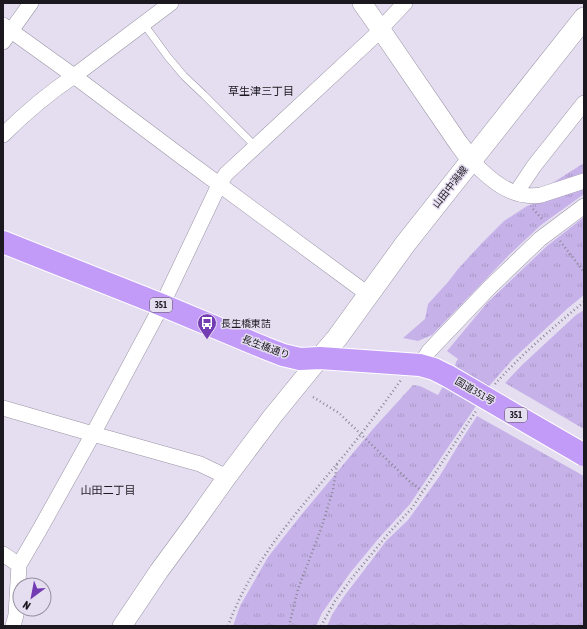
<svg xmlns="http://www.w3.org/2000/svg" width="587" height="629" font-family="'Asap Condensed','Noto Sans JP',sans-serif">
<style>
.grass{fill:url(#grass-tufts)}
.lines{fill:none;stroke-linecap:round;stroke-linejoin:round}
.service-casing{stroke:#9a94a5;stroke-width:8}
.minor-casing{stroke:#9a94a5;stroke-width:16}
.tertiary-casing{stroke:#9a94a5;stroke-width:20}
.secondary-casing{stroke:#9a94a5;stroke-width:22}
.trunk-casing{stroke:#fff;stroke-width:24}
.path{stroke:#8a8693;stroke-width:2.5;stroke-dasharray:1 3;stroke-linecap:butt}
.service{stroke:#fff;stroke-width:7}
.minor{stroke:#fff;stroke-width:15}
.tertiary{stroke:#fff;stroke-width:19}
.secondary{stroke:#fff;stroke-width:21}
.trunk{stroke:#c29af8;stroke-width:22}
.trunk-bridge-casing{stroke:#fff;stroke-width:24;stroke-linecap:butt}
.trunk-bridge{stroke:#c29af8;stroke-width:22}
.labels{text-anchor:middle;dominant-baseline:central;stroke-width:3;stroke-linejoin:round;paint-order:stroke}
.shield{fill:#e5def1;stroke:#58545e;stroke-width:1}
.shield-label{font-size:9px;font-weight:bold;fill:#1b191f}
.street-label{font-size:10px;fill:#1b191f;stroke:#e5def1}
.poi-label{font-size:10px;fill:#1b191f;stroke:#e5def1;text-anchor:start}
.neighbourhood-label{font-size:11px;fill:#1b191f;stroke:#e5def1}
</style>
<defs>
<pattern id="grass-tufts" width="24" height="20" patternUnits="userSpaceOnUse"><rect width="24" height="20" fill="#c6b2e9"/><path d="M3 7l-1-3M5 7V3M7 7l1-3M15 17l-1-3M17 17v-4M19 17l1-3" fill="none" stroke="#aa98c7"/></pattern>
</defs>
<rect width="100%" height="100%" fill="#e5def1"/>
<path class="grass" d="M584,163V194L541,225L510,254L432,335L418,341L403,338L425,319L428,304L448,282L458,269L482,243L504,221L527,206L539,202L543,189Z
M584,217V295L568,308L513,359L490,385L410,504L379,538L350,573L322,613L316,626H233L240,606L268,557L302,514L373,429L413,385L420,386L438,395L455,366L456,362L458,359L447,351L487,303L547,246Z
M584,310V429L505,383L522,365L576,315Z
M477,416L584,476V626H327L333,613L345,595L368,565L386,541L408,520L439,477L459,444Z"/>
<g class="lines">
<defs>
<path id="service" d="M143,23L168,57L184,76L204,95L256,147"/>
<path id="minor" d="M3,25L74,76L182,157L369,295
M3,42L31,3
M3,135C25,113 49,93 74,76L171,3
M471,160C489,179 512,200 541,195L584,181
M516,193L534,166L584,103
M420,365L429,351L490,287L540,239L584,206
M3,408L93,434L200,464L227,477
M3,554L19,565
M13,626L16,615L19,565L40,529L93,434L162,305L219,185L226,174L381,30L387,22L405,3"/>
<path id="tertiary" d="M362,3L381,30L459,144L471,160
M122,626L159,571L195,522L227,477L272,417L320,358"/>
<path id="secondary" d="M320,358L337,338L406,243L584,18"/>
<path id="trunk" d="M3,242L162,305L265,348L283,355L300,359L320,358L420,365L434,369L448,376"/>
</defs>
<use href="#service" class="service-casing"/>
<use href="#minor" class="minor-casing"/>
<use href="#tertiary" class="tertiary-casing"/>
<use href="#secondary" class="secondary-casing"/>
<use href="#trunk" class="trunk-casing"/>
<path class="path" d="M533,209L543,220
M560,241L584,272
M495,384C522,354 552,328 584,302
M313,397L339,413L408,480L422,491
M228,626C251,563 294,516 336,465C359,438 380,409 401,380
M289,626L298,589L321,529L333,490L337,464
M321,626L335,601L352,578L388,534L412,508L476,411"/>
<use href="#service" class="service"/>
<use href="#minor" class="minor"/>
<use href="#tertiary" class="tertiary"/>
<use href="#secondary" class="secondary"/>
<use href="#trunk" class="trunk"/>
<defs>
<path id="trunk-bridge" d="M448,376L584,455"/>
</defs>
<use href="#trunk-bridge" class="trunk-bridge-casing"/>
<use href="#trunk-bridge" class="trunk-bridge"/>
</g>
<defs>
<symbol id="bus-pin" viewBox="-11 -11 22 30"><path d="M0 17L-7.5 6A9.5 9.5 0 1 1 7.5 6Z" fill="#733cb3" stroke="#e5def1"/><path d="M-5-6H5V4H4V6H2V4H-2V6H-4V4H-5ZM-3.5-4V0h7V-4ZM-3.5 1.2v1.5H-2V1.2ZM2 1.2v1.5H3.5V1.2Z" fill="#fff"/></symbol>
</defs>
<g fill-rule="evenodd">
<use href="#bus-pin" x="196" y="312" width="22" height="30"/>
</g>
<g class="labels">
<g class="shield">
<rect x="150" y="298" width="22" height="14" rx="3"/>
<rect x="505" y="408" width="22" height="14" rx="3"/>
</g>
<g class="shield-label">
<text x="161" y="305">351</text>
<text x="516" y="415">351</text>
</g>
<g class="street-label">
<text transform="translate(450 187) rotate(-52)">山田中潟線</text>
<text transform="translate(266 347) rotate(20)">長生橋通り</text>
<text transform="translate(475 391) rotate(30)">国道351号</text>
</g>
<g class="poi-label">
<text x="221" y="323">長生橋東詰</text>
</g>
<g class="neighbourhood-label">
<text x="261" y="91">草生津三丁目</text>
<text x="108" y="490">山田二丁目</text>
</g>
</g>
<rect width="587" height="629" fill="none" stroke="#1b191f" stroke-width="8"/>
<g transform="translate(32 597) rotate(212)"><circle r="19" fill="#e5def1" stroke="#948f9d"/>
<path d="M0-3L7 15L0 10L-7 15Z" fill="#733cb3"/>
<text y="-6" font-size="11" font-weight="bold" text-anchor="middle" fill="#1b191f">N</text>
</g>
</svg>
